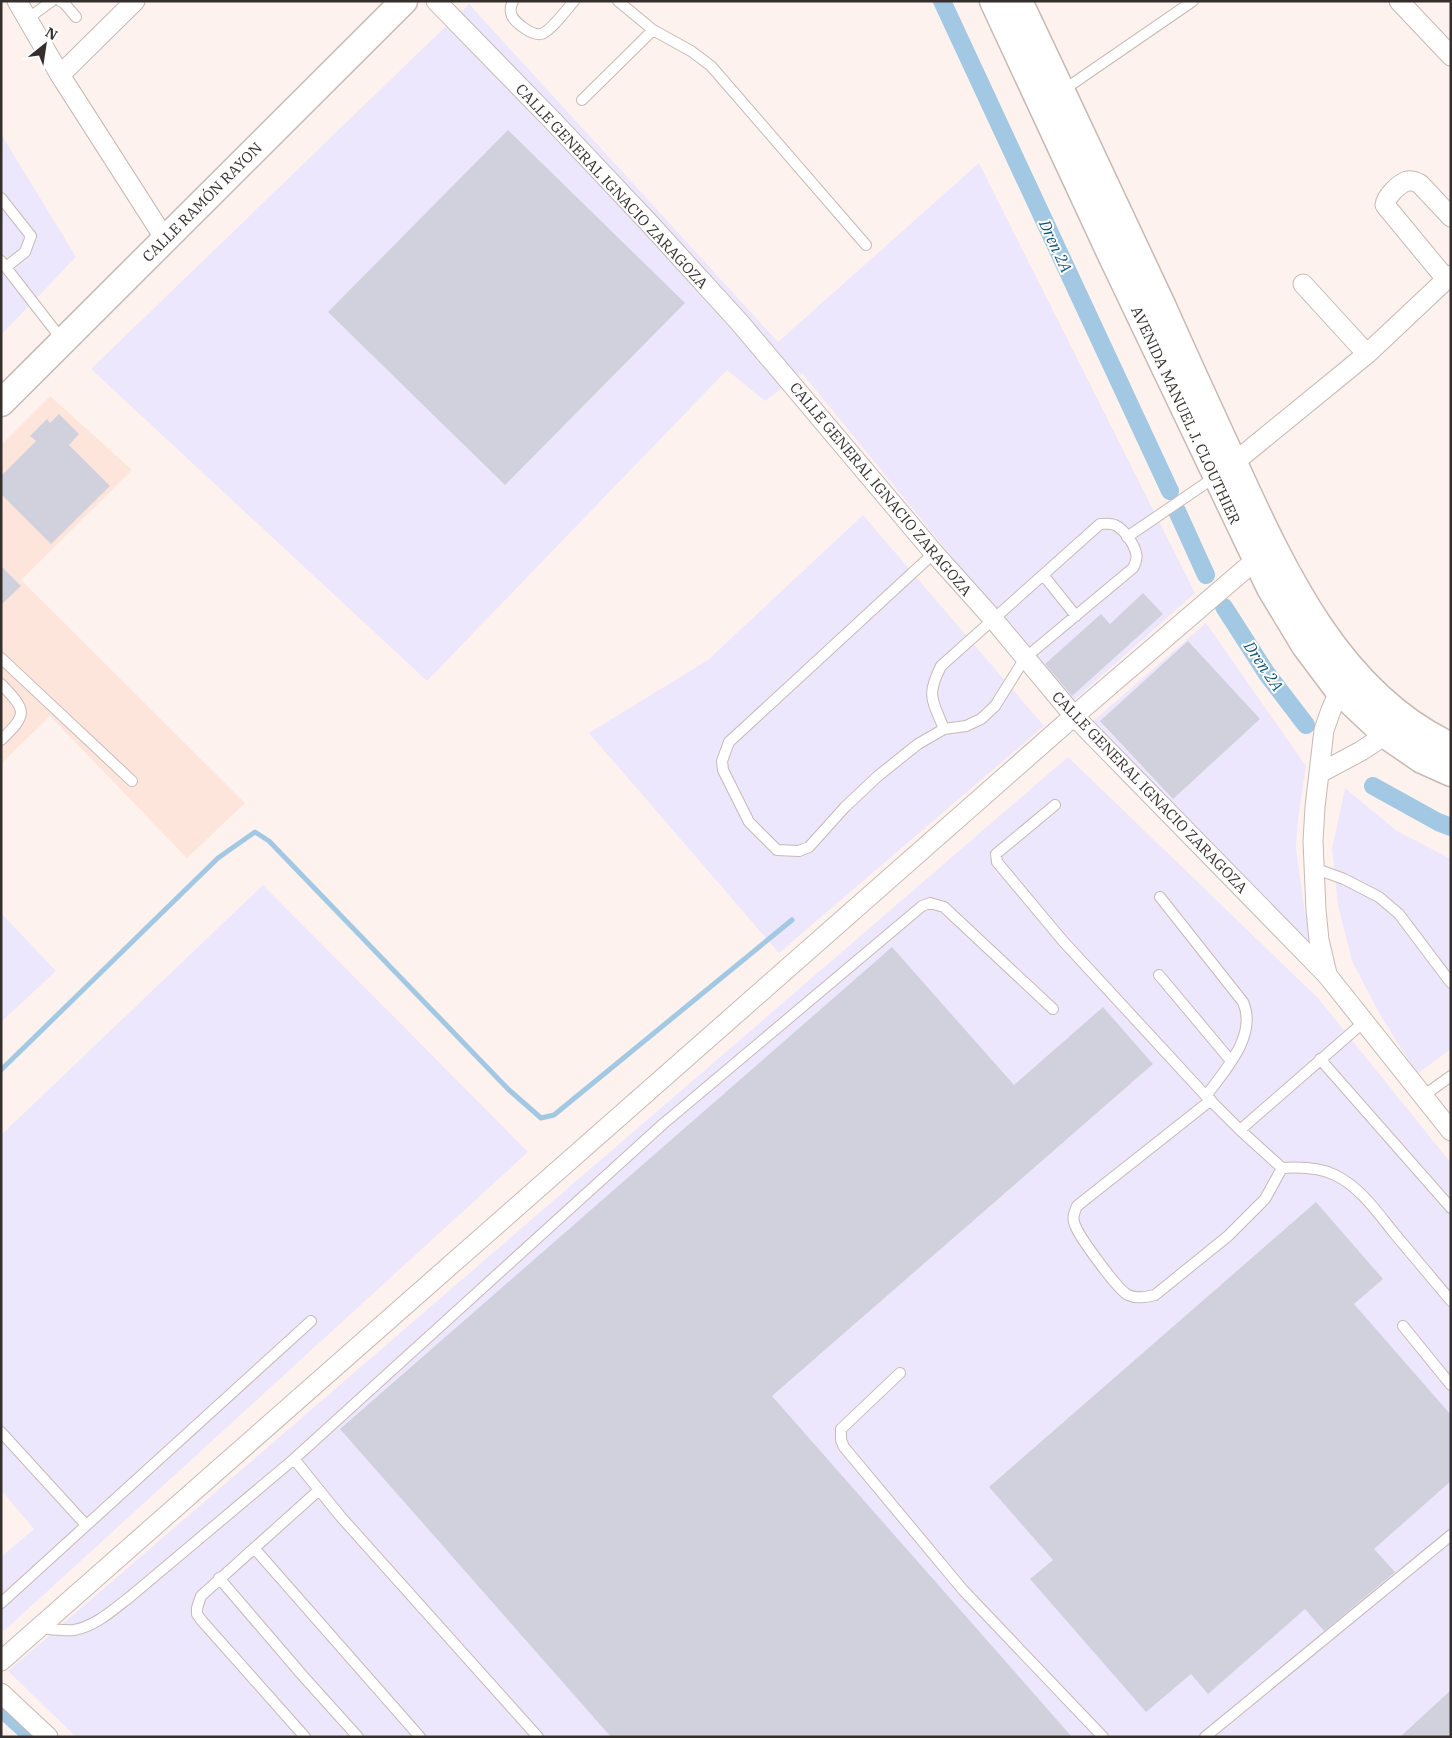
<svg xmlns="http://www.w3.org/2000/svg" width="1452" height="1738" font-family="'IBM Plex Serif',serif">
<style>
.commercial{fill:#fde5db}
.industrial{fill:#ede7fd}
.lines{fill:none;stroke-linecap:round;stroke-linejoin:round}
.stream{stroke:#a2c8e3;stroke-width:5}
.canal{stroke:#a2c8e3;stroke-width:18}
.building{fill:#d1d1de}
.service-casing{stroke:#c7b9b4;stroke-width:12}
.minor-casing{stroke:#c7b9b4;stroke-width:21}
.secondary-casing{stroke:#c7b9b4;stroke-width:29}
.service{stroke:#fff;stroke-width:10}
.minor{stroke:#fff;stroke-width:19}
.secondary{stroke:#fff;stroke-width:26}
.labels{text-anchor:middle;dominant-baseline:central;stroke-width:4;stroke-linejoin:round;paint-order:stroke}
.street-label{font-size:15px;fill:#342f2d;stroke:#fff}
.water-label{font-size:16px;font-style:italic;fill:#115175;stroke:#fff}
</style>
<rect width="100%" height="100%" fill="#fef2ee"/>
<path class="commercial" d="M50,396L132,470L21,580L245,803L187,858L50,716L1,764V445Z"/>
<path class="industrial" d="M469,4L778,342L979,163L1195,593L1071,703L802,373L765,401L727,370L427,681L91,369Z
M1,134L76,257L1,335Z
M863,515L1044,726L779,953L589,733L708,660Z
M1206,623L1306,766L1298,819L1296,848L1305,914L1312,945L1092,722Z
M1068,757L1318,998L1451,1163V1737H76L8,1671Z
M1345,788L1397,831L1451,859V1049L1417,1074L1379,1013L1352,961L1338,906L1332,849Z
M263,885L528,1152L4,1631L1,1628V1557L34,1529L1,1490V1135Z
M1,913L56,971L1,1022Z"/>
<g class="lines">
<path class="stream" d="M1,1070L218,858L255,832L269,841L509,1090L541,1118L554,1115L792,920"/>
<path class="canal" d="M942,1L1170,491
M1177,511L1206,575
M1224,607L1267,674L1306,725
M1373,786L1438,822L1451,827
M1,1708L33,1737"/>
</g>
<path class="building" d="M508,130L685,303L505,485L328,312Z
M59,414L79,434L69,445L110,486L51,544L1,494V476L36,441L30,436L47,419L50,423Z
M1,566L21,586L1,605Z
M1143,593L1163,614L1072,696L1045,664L1101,614L1110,624Z
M1188,641L1260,719L1173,799L1100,721Z
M892,947L1014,1085L1103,1007L1153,1064L772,1396L1072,1737H611L340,1429Z
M1316,1202L1383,1279L1354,1304L1451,1415V1481L1374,1549L1395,1572L1324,1631L1305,1609L1208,1694L1191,1674L1146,1712L1030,1579L1053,1560L989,1487Z
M1451,1690V1737H1400Z"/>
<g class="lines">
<defs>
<path id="service" d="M60,1L64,3L76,17
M513,1C511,5 510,9 511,13C512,21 532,36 541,34C550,32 567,9 574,1
M618,1L653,30L691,51L711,66L866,245
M27,19L52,1
M1062,91L1193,1
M582,100L653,30
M1,198L31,236L25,252L6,267
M1,261L63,341
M1127,537L1215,477
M934,553L729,742L722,761L723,770L749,822L777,850L799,851L809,847L845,807L878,776L918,744L944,729L966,726L981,719L995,706L1025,658L1133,568C1135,564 1138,559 1136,553C1134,544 1124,529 1115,525C1110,523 1105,524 1100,524L941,666C926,696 932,699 944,729
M1044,576L1076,616
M1,658L132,781
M1,684C27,711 28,714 1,740
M1055,805L996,854L997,862L1063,941L1206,1096L1240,1130
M1314,868L1344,879L1379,897L1399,914L1451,983
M1160,897L1243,1002C1258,1036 1224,1071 1206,1096
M1159,975L1231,1061
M1365,1021L1240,1130L1282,1168C1299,1167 1319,1167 1335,1175C1360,1187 1377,1212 1394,1233C1413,1256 1432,1278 1451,1301
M1320,1059L1451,1208
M1423,1096L1451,1076
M1211,1100L1077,1206C1074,1213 1072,1218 1075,1225C1079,1237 1118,1290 1128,1295C1137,1299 1146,1297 1155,1295L1228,1236L1265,1199L1282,1168
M1403,1326L1451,1385
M900,1373L841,1429V1440L844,1447L963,1590L1103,1737
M1,1432L86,1525
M254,1548L420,1737
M219,1578L303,1676L358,1737
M1,1603L311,1321
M39,1628C50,1629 63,1631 74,1630C96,1626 114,1609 131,1596L294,1459
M305,1737L202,1621L197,1614V1608L201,1596L319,1490
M538,1737L341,1517L294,1459L663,1124L922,906L930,903L944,907L1053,1009
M1205,1737L1451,1535"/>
<path id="minor" d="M17,1L60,75L165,239
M436,1L552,120L650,224L740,323L934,553L994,620L1074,716L1327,975L1451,1131
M1399,1L1451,56
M60,75L135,1
M1446,279L1385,205C1386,196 1399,184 1407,181C1412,180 1416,182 1420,184L1451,217
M1303,284L1367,354
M1225,470L1367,354L1451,275
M1320,773L1361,751L1396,728
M1327,974L1319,940L1316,910L1313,841L1315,807L1324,730L1331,710L1344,680
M1,1661L1074,716L1265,552
M1,1693L48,1737"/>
<path id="secondary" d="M993,1L1111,255L1270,588L1305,646L1338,690L1387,736L1422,760L1451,773
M1019,1C1067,103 1116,205 1163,307C1186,359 1210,411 1234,463C1283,570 1338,693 1451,746
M1,403L404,1"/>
</defs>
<use href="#service" class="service-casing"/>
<use href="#minor" class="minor-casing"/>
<use href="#secondary" class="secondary-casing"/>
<use href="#service" class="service"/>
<use href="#minor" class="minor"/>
<use href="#secondary" class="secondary"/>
</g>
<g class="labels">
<g class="street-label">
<text transform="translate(612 186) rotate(47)">CALLE GENERAL IGNACIO ZARAGOZA</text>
<text transform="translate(202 202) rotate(-45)">CALLE RAMÓN RAYON</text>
<text transform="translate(1186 415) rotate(65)">AVENIDA MANUEL J. CLOUTHIER</text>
<text transform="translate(881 489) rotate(50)">CALLE GENERAL IGNACIO ZARAGOZA</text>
<text transform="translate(1150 792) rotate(46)">CALLE GENERAL IGNACIO ZARAGOZA</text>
</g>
<g class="water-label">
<text transform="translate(1056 246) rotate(65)">Dren 2A</text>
<text transform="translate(1264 666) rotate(56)">Dren 2A</text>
</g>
</g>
<rect width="1452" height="1738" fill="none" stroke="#342f2d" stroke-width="5"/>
<g transform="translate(45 45) rotate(30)" stroke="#ffffff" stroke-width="4" paint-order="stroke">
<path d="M0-4L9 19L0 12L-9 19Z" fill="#342f2d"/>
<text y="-8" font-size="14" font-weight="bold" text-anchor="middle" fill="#342f2d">N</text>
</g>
</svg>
